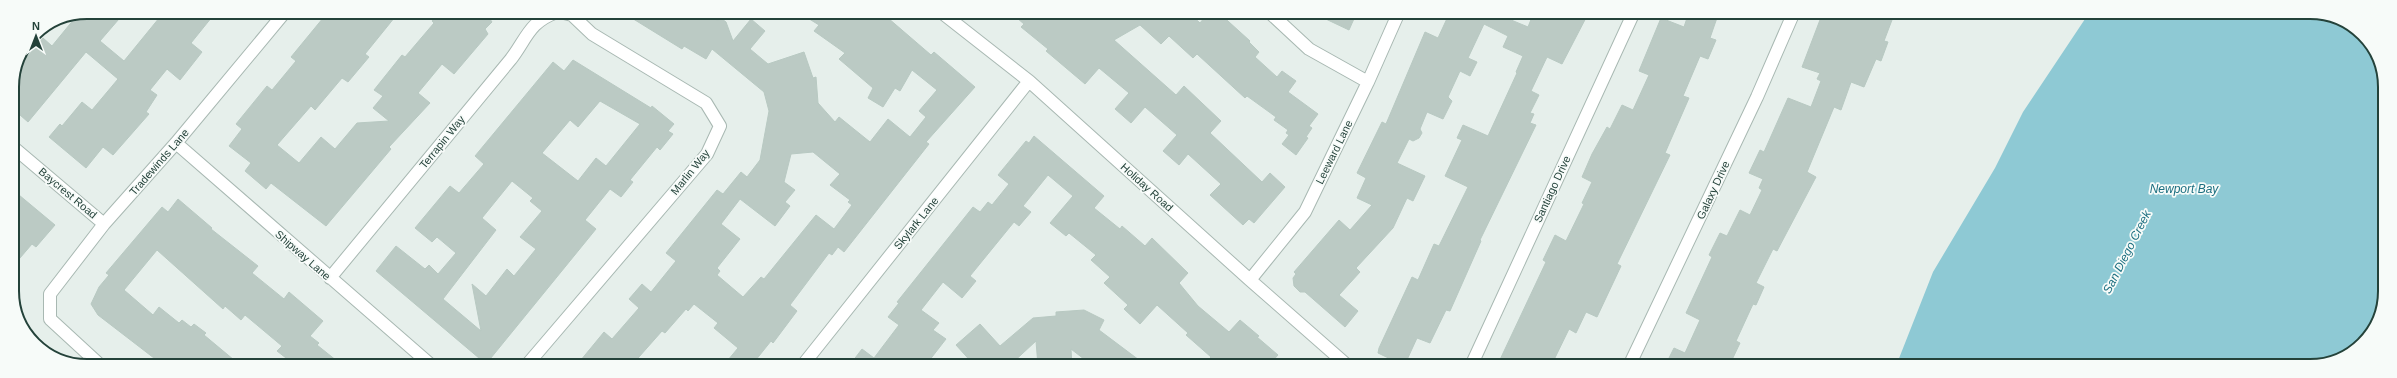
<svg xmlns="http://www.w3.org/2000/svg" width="2397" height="378" font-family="Arial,sans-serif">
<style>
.water{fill:#8ec9d4}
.building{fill:#bbcac4;stroke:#b8c9c2;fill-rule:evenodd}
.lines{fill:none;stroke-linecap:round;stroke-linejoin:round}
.minor-casing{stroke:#a8b8b2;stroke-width:14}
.tertiary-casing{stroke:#a8b8b2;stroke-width:14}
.minor{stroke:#fff;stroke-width:12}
.tertiary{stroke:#fff;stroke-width:12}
.labels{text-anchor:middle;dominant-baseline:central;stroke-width:3.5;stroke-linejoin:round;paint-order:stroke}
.street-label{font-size:11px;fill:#24423a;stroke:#f7fbf9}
.water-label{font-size:12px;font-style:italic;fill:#1c6f80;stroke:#f7fbf9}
.rim{fill:none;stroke:#24423a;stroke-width:2}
</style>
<rect width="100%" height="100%" fill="#e6efeb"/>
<path class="water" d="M2089,13H2320L2360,31L2384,72V301L2360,347L2310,366H1896L1933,272L1995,168L2023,112Z"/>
<path class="building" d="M87,12H125L100,41L124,61L164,12H216L191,43L202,52L180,80L167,69L150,90L157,95L146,112L149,114L113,155L103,147L86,168L49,137L60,124L62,126L82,102L92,110L118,79L86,52L28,122L12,108V91L20,82L14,77L18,59L23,53L27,57L43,38L52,46L79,13Z
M328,12H399L365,54L369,57L348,82L342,78L315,110L311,106L277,145L299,163L321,137L335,149L357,123L389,121L373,108L383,96L374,90L402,55L405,57L434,23L432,21L440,12H485L492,22L485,29L488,34L454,74L442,64L418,93L430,103L389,147L391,149L326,226L271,183L266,189L245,171L251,163L229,146L242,129L236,124L267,86L272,90L296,61L291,57Z
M622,12H703L717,20L722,19L726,22L733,41L751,19L765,31L750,49L768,64L804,52L813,78L816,77L818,103L835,122L839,117L870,142L888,119L910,137L926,117L919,111L937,90L912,70L900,91L895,88L883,107L868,98L873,88L839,59L845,53L814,31L819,25L798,12H881L931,55L934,52L975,87L926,142L929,144L844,252L838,247L832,255L829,253L790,305L797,311L773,343L771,341L751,366H723L738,348L714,328L718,323L694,304L688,311L686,309L665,333L662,331L631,366H576L604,332L612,339L639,308L629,299L642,284L651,292L676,261L666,253L717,190L723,194L741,172L747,177L760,160L769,111L764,92L712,49L706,59L684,46L682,49ZM813,152L840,174L830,185L850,200L848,202L852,205L834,229L816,215L764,279L761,277L743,297L717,275L720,271L717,268L740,239L721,224L740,199L775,226L790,206L785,202L795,190L784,182L791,154Z
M1010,12H1188L1200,23L1209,12H1218L1250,41L1249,42L1259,52L1255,57L1277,77L1282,71L1296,81L1288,92L1318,114L1309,126L1312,128L1306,137L1308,138L1296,155L1282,144L1289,135L1286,133L1288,130L1274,120L1276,117L1247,96L1245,98L1197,54L1193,58L1169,36L1161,44L1140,25L1114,40L1176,95L1184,86L1221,121L1210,133L1262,182L1270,173L1285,187L1254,223L1249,219L1243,225L1210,195L1221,184L1188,154L1179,165L1163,151L1177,135L1145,107L1131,123L1115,109L1129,93L1099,68L1085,84L1046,51L1048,49L1021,27L1024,24Z
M1311,12H1357L1349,30Z
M1450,12H1492L1528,27L1534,12H1589L1562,64L1547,57L1531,91L1539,95L1530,113L1534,114L1530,123L1536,125L1480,240L1481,241L1450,311L1446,310L1430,343L1417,338L1406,362L1400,359L1399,363L1378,353L1379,348L1412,277L1418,280L1434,244L1439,246L1468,187L1445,176L1462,140L1457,138L1463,125L1488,136L1517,73L1516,72L1523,56L1503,47L1508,36L1484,24L1468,58L1477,62L1470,76L1460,71L1448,97L1452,101L1443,119L1427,112L1420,129L1422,133L1419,138L1413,141L1409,139L1397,163L1425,176L1413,201L1407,198L1393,228L1356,268L1360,272L1339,295L1358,311L1345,327L1305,292H1300L1294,286L1293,278L1296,274L1294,272L1339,220L1350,230L1372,205L1357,198L1366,178L1357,173L1382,122L1386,124L1425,32L1438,38Z
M1689,12H1719L1710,38L1716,40L1708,59L1700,56L1683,96L1689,98L1665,153L1670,155L1617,264L1621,266L1597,317L1586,312L1576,333L1569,329L1551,366H1497L1546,262L1543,260L1555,235L1566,241L1584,204L1582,203L1592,182L1582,177L1592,154L1607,127L1610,129L1622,105L1633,110L1649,75L1639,71L1661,18L1684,27Z
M1823,12H1895L1884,41L1888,42L1881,61L1876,59L1864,87L1851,82L1841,110L1834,107L1807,172L1816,177L1777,251L1773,249L1756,283L1764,287L1756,305L1753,304L1736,341L1740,343L1730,364L1719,359L1716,366H1665L1674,348L1685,353L1700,320L1686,313L1712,257L1709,255L1720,233L1727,236L1740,210L1750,215L1762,190L1759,188L1763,179L1749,173L1760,150L1764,152L1788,98L1811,107L1821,81L1817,79L1820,73L1802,67Z
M573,60L651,108L652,106L674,124L668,131L673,134L660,150L657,147L630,180L633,182L621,197L610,189L585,220L596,229L486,364L376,271L396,246L425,269L429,265L438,274L456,253L437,237L432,242L415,228L450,186L459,193L484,164L475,156L553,62L564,71ZM600,101L640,124L606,166L596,158L578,181L542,153L570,120L578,127ZM512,181L533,198L530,201L542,211L520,237L536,249L514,276L507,269L486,296L472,284L481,331L443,299L496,230L482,218Z
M1034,136L1104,196L1094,208L1120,229L1122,226L1145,246L1152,238L1188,273L1179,283L1198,306L1229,332L1240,320L1259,336L1257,337L1278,355L1268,366H1215L1208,360L1211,357L1186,335L1188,333L1157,305L1140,324L1124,309L1128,305L1104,283L1110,277L1091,260L1096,255L1069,233L1066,236L1050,223L1073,196L1048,175L1023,206L1031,212L1019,226L1014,222L970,276L976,281L962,298L943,282L921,310L939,323L933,330L946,339L925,366H849L862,349L874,358L899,325L888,317L899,303L897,302L973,207L980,212L988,202L992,205L1009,184L998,175L1026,141L1029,143Z
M13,190L55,225L36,247L32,244L14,265Z
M178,199L212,228L211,229L258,266L252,273L284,299L289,292L323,321L310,336L319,343L317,345L342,365H295L277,351L282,346L245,315L241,320L225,306L223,309L157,250L124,290L153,315L159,307L179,323L182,320L191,327L194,324L206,333L204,335L240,365H163L98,315L91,304L99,287L109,275L106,273L162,207L168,212Z
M1084,310L1104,320L1099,330L1147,366H1093L1071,349L1072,366H1038L1036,341L1009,366H975L956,345L980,324L1000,346L1033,318L1056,316V312Z"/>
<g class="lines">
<defs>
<path id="minor" d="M941,12L1029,81L1250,280L1348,366
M1269,12L1309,49L1368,82
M176,143L431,365
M13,147L104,224
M330,278L511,59C527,38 529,22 557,12
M1250,280L1305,212L1368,82L1399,12
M100,365L50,319V294L104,224L176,143L285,12
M526,366L707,154L720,126L706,103L592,34L572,15L560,12
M802,366L1029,81
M1629,366L1757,97L1794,12"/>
<path id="tertiary" d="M1471,366L1634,12"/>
</defs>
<use href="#minor" class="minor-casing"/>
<use href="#tertiary" class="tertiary-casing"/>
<use href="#minor" class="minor"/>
<use href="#tertiary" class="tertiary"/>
</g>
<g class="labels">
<g class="street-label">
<text transform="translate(442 142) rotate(-51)">Terrapin Way</text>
<text transform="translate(1334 152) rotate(-64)">Leeward Lane</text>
<text transform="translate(159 162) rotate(-49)">Tradewinds Lane</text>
<text transform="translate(690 172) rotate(-51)">Marlin Way</text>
<text transform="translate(1147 187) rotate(42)">Holiday Road</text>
<text transform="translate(1552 189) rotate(-65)">Santiago Drive</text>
<text transform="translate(1713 190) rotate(-65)">Galaxy Drive</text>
<text transform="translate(68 193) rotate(40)">Baycrest Road</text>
<text transform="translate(916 223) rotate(-51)">Skylark Lane</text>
<text transform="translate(303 255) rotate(41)">Shipway Lane</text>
</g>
<g class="water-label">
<text x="2184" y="189">Newport Bay</text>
<text transform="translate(2127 252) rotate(-63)">San Diego Creek</text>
</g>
</g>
<path d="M0 0H2397V378H0ZM87 19H2310A68 68 0 0 1 2378 87V291A68 68 0 0 1 2310 359H87A68 68 0 0 1 19 291V87A68 68 0 0 1 87 19Z" fill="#f7fbf9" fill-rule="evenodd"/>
<path class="rim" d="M87 19H2310A68 68 0 0 1 2378 87V291A68 68 0 0 1 2310 359H87A68 68 0 0 1 19 291V87A68 68 0 0 1 87 19Z"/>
<g transform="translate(36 36)" stroke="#f7fbf9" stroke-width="3" paint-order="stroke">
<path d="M0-3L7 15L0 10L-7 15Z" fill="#24423a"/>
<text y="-6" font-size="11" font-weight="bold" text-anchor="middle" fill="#24423a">N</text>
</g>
</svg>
